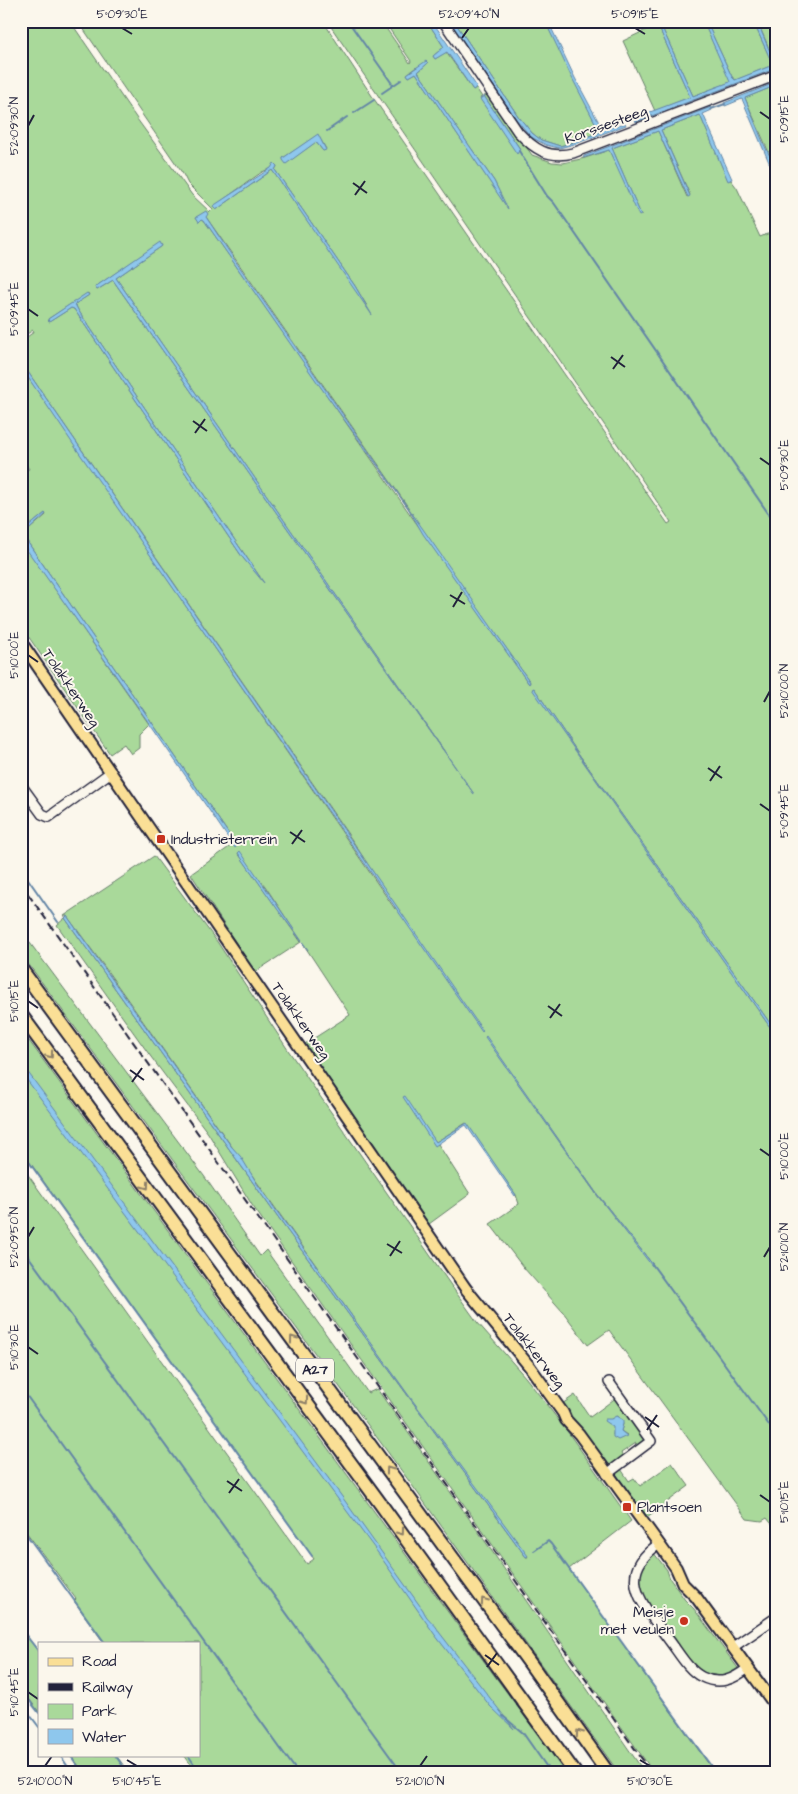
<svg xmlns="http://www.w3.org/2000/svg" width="798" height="1794" font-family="'Architects Daughter',sans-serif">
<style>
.green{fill:#a9d99a;stroke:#667e6a;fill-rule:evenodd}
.water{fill:#8ec7ed;stroke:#6385a6}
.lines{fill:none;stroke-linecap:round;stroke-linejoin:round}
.stream{stroke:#6385a6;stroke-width:2}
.minor-casing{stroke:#22223b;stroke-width:12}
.major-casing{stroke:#22223b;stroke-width:14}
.highway-casing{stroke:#22223b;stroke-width:16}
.minor{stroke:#fbf7ec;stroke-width:9}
.major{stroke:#fadf96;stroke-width:10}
.highway{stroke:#fadf96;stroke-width:12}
.rail{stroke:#22223b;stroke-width:2;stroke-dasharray:8 4;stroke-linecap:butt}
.oneway{stroke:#8e8068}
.ticks{fill:none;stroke:#22223b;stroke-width:2}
.poi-dot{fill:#c8321e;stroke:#fbf7ec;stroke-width:2}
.labels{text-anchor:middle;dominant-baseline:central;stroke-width:4;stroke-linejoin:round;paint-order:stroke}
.shield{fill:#fbf7ec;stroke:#636270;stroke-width:1}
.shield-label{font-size:14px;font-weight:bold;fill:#22223b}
.street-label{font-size:15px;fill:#22223b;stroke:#fbf7ec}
.poi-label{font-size:15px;fill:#22223b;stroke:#fbf7ec;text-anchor:start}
.neatline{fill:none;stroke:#22223b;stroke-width:2}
.ticks-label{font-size:12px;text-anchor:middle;fill:#22223b}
</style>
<rect width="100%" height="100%" fill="#fbf7ec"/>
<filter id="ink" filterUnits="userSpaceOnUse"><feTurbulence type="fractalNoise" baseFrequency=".02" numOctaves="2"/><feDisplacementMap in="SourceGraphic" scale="10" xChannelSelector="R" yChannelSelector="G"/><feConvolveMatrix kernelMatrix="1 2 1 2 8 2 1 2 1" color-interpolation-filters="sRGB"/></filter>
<g filter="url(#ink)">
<path class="green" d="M21,21H70L137,119L192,195L210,212L213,209L188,184L183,174L78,21H323L374,99L668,524L671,522L327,21H381L410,63L411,61L384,21H427L444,47L433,56L435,59L446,52L473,90L476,88L482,97L480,98L520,149L484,96L489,95L532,155L552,162L563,163L585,158L609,150L641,215L612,148L658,131L687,197L690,195L661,130L700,115L728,180H731L737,188L760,237L777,230V1033L580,756L534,688L533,689L777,1037V1527L771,1523L767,1518L762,1521L747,1519L609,1330L588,1345L563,1312L523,1267L490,1224L519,1204L516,1195L466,1123L436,1142L404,1097L435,1145L438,1144L470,1194L429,1224L305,1044L350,1015L265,886L238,853L301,942L255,972L191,874L235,843L24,537L23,535L46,515L45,513L21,533V461L27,470L29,469L21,457V367L395,909V906L354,843L21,362V341L34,332L33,330L21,338ZM428,63L418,72L494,181L505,204L416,73L409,77L407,74L415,68ZM318,135L326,149L323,151L316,142L286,163L283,158ZM277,166L275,170L355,286L367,306L272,170L216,210L213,207L262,172ZM196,217H206L406,504L426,535L530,682L529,684L204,220L202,219L199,221ZM160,243L162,246L116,278L444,751L113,280L97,290L95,287ZM88,293L89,295L75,304L78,310L260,577L243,558L74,309L71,308L49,322L48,319ZM486,1037L597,1194L653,1265L597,1195Z
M454,21H545L600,132L571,143L560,146L541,140L532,133L518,116Z
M642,21H656L690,97L655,111L623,41L646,30Z
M659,21H703L731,82L693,96Z
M706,21H753L773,65L736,80L732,77Z
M757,21H777V64H776Z
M777,85V171L745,98Z
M21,540L149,724L139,734V748L131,754L124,744L110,754L21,626Z
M154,856L218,943L288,1050L450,1284L477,1322L526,1378L567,1431L631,1521L569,1569L715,1773H654L252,1205L208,1133L151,1057L57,925L65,918L281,1222L526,1557H528L410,1398L103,965L67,916H64Z
M21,931L204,1176L260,1256L266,1250L368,1393L377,1389L478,1531L645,1773H619L409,1481L21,954Z
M21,1030L566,1773H197L184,1755H199V1643H104L74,1601L76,1599L21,1525V1165L307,1564L314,1559L21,1150Z
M575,1395L590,1417L617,1397L616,1400L641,1434L647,1439L639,1447L636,1443L621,1453L624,1457L608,1467L562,1404ZM617,1416L623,1424L621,1431L627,1435H613L614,1428L611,1419Z
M672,1463L689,1486L647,1517L615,1473L621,1469L629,1481L634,1478L640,1486Z
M653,1552L667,1570L670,1579L685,1600L694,1609L740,1671L729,1677H710L694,1669L641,1595L638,1579L640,1570Z
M21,1628L39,1652V1712L21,1688Z
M71,1755H116L129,1773H84Z"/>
<path class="water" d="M427,21H432L477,87L473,90L447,52L435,59L433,56L444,47Z
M449,21H454L518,116L532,133L541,140L560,146L571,143L600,132L571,76L545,21H548L575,78L603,130L625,123L626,125L575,144L559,148L546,145L531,137L516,119Z
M656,21H659L693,96L730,82L703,21H706L732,77L735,80L773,65L753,21H757L775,64H777V68L636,122L634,118L690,97Z
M426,61L428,63L418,72L494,181L508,209L416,73L409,77L407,74Z
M777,82V85L745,98L763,142L774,165L771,167L742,99L725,106L724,103Z
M484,96L520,149L517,154L480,99Z
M711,107L712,110L703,114L732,179L728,181L700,115L661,130L690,196L688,197L658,131L612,148L641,215L639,216L609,150L583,158L584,156Z
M318,134L326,150L323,151L316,142L286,164L283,160V158Z
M274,163L277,166L275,170L355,286L372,315L272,170L216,210L213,206L271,168Z
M206,211L208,214L206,217L234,259L530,682L529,684L423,534L408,508L317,382L204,220L202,219L199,222L196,217Z
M160,242L162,246L116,278L474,794L113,280L97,290L95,287Z
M87,293L89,295L75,304L78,310L264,583L243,558L74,309L71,308L49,322L48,319Z
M21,362L483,1031L482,1032L73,444L21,367Z
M45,513L46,514L23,535L24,537L237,846L235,848C165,745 94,644 22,543L21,533Z
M534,688L580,756L777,1033V1037L532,689Z
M240,851L308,950L278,910L238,853Z
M67,916L231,1146L241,1157L258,1185L407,1393L528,1556L526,1557L281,1222L65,918Z
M486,1036L597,1194L653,1265L652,1266L597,1195L485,1037Z
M21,1063L340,1494L423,1610C428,1622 435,1622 439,1632L514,1729L490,1706L435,1635L378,1553L21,1072Z
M405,1096L436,1142L467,1123L516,1195L515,1196L466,1125L435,1146L403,1097Z
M616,1416L623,1420V1424L621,1431L627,1436L618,1440L613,1437V1427L604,1421L605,1419H611Z"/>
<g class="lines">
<path class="stream" d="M348,21L393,85
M382,93L401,80
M711,109L725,104
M354,113L374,100
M327,131L347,117
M519,151L547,196L554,203L777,526
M21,869L58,922
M21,1151L312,1556
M21,1246L402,1773
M652,1264L777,1436
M21,1388L298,1773
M21,1527L105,1643
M534,1551L548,1541L551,1544L716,1773
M21,1629L39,1652
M21,1690L39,1713
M21,1703L39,1727
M503,1716L523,1733L551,1773
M60,1755L72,1773
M70,1755L83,1773
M115,1755L128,1773
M188,1755L200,1773"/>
<defs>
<path id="minor" d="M443,21L518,132C534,149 548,159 573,153L777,75
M21,785L42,814L49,817L111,772
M607,1474L651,1441L609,1382
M659,1544C612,1576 646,1608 669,1640C679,1653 688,1670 702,1677C720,1686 734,1679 748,1668
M733,1647L777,1617"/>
<path id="major" d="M21,642L466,1289L530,1367L563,1413L566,1420L579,1434L659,1544L676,1568L683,1584L696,1597L777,1708"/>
<path id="highway" d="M21,969L529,1662L608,1773
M21,1015L377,1499L575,1773"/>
</defs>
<use href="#minor" class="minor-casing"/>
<use href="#major" class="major-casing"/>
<use href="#highway" class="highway-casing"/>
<use href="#minor" class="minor"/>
<use href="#major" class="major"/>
<use href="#highway" class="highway"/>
<path class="rail" d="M21,884L652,1773"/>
</g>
<defs><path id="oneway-chevron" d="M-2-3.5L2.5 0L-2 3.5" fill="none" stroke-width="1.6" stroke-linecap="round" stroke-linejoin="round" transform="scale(1.25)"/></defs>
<g class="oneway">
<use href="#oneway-chevron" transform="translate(50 1055) rotate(54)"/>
<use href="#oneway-chevron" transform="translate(146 1186) rotate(54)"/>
<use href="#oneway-chevron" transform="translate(293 1339) rotate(-126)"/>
<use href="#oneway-chevron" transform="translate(305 1401) rotate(54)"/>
<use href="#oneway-chevron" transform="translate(389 1470) rotate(-126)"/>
<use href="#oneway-chevron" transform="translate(401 1532) rotate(54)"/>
<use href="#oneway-chevron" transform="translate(484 1601) rotate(-126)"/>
<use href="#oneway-chevron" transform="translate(579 1733) rotate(-125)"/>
</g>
</g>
<path class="ticks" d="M122,28L132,34M635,28L645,34M462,38L469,28M760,112L770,119M28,126L34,115M353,183L367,193M355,195L365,181M28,309L38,316M611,357L625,367M613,369L623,355M193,421L207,431M195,433L205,419M760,458L770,465M450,595L465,604M453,607L462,592M28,655L38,662M764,702L770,691M708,768L722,778M710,781L720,766M760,804L770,811M290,832L305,842M292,844L302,830M28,1001L38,1008M548,1006L562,1016M550,1018L560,1004M130,1070L144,1080M132,1082L142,1068M760,1149L770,1156M28,1237L34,1227M387,1244L402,1253M390,1256L400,1241M764,1257L770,1247M28,1347L38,1354M645,1417L659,1427M647,1430L657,1415M227,1481L242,1491M229,1493L239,1479M760,1495L770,1502M485,1655L499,1665M487,1667L497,1653M28,1692L38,1699M127,1760L137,1766M640,1760L650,1766M45,1766L52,1756M420,1766L427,1756"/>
<g class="poi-dot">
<rect x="156" y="834" width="10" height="10" rx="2.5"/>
<rect x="622" y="1502" width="10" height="10" rx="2.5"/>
<circle cx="684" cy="1621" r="5"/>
</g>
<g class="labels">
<rect class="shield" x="296" y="1358.5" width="38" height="23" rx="4"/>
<g class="shield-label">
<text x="315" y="1370">A27</text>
</g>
<g class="street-label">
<text transform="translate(606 125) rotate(-20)">Korssesteeg</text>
<text transform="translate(71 688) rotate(56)">Tolakkerweg</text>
<text transform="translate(301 1021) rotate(55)">Tolakkerweg</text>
<text transform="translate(534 1351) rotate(52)">Tolakkerweg</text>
</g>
<g class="poi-label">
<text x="171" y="839">Industrieterrein</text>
<text x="637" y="1507">Plantsoen</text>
<text x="674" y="1612" text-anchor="end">Meisje<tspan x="674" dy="17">met veulen</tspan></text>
</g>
</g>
<rect width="798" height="1794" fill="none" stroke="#fbf7ec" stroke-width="55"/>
<rect x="38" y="1642" width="162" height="115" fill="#fbf7ec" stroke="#a4a2a5"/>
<rect x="48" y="1658" width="25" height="8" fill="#fadf96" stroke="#a4a2a5"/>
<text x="82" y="1666" font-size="15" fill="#22223b">Road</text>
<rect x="48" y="1683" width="25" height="8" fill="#22223b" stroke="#a4a2a5"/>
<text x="82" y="1692" font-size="15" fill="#22223b">Railway</text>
<rect x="48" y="1704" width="25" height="15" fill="#a9d99a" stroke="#a4a2a5"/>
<text x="82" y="1716" font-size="15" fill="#22223b">Park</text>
<rect x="48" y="1729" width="25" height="15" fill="#8ec7ed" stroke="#a4a2a5"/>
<text x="82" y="1742" font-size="15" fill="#22223b">Water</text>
<rect x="28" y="28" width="742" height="1738" class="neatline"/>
<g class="ticks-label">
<text x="122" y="18">5°09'30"E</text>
<text x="469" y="18">52°09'40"N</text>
<text x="635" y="18">5°09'15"E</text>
<text transform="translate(784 119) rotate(-90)" y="4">5°09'15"E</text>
<text transform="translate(14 126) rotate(-90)" y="4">52°09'30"N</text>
<text transform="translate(14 309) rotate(-90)" y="4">5°09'45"E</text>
<text transform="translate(784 465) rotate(-90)" y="4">5°09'30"E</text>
<text transform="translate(14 655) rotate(-90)" y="4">5°10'00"E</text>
<text transform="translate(784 691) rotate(-90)" y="4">52°10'00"N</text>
<text transform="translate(784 811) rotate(-90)" y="4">5°09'45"E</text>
<text transform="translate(14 1001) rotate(-90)" y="4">5°10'15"E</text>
<text transform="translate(784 1156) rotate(-90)" y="4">5°10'00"E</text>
<text transform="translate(14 1237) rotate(-90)" y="4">52°09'50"N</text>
<text transform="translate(784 1247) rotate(-90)" y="4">52°10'10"N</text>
<text transform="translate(14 1347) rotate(-90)" y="4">5°10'30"E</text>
<text transform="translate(784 1502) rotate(-90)" y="4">5°10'15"E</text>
<text transform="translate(14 1692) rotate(-90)" y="4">5°10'45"E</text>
<text x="45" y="1785">52°10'00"N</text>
<text x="137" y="1785">5°10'45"E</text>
<text x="420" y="1785">52°10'10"N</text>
<text x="650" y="1785">5°10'30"E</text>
</g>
</svg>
